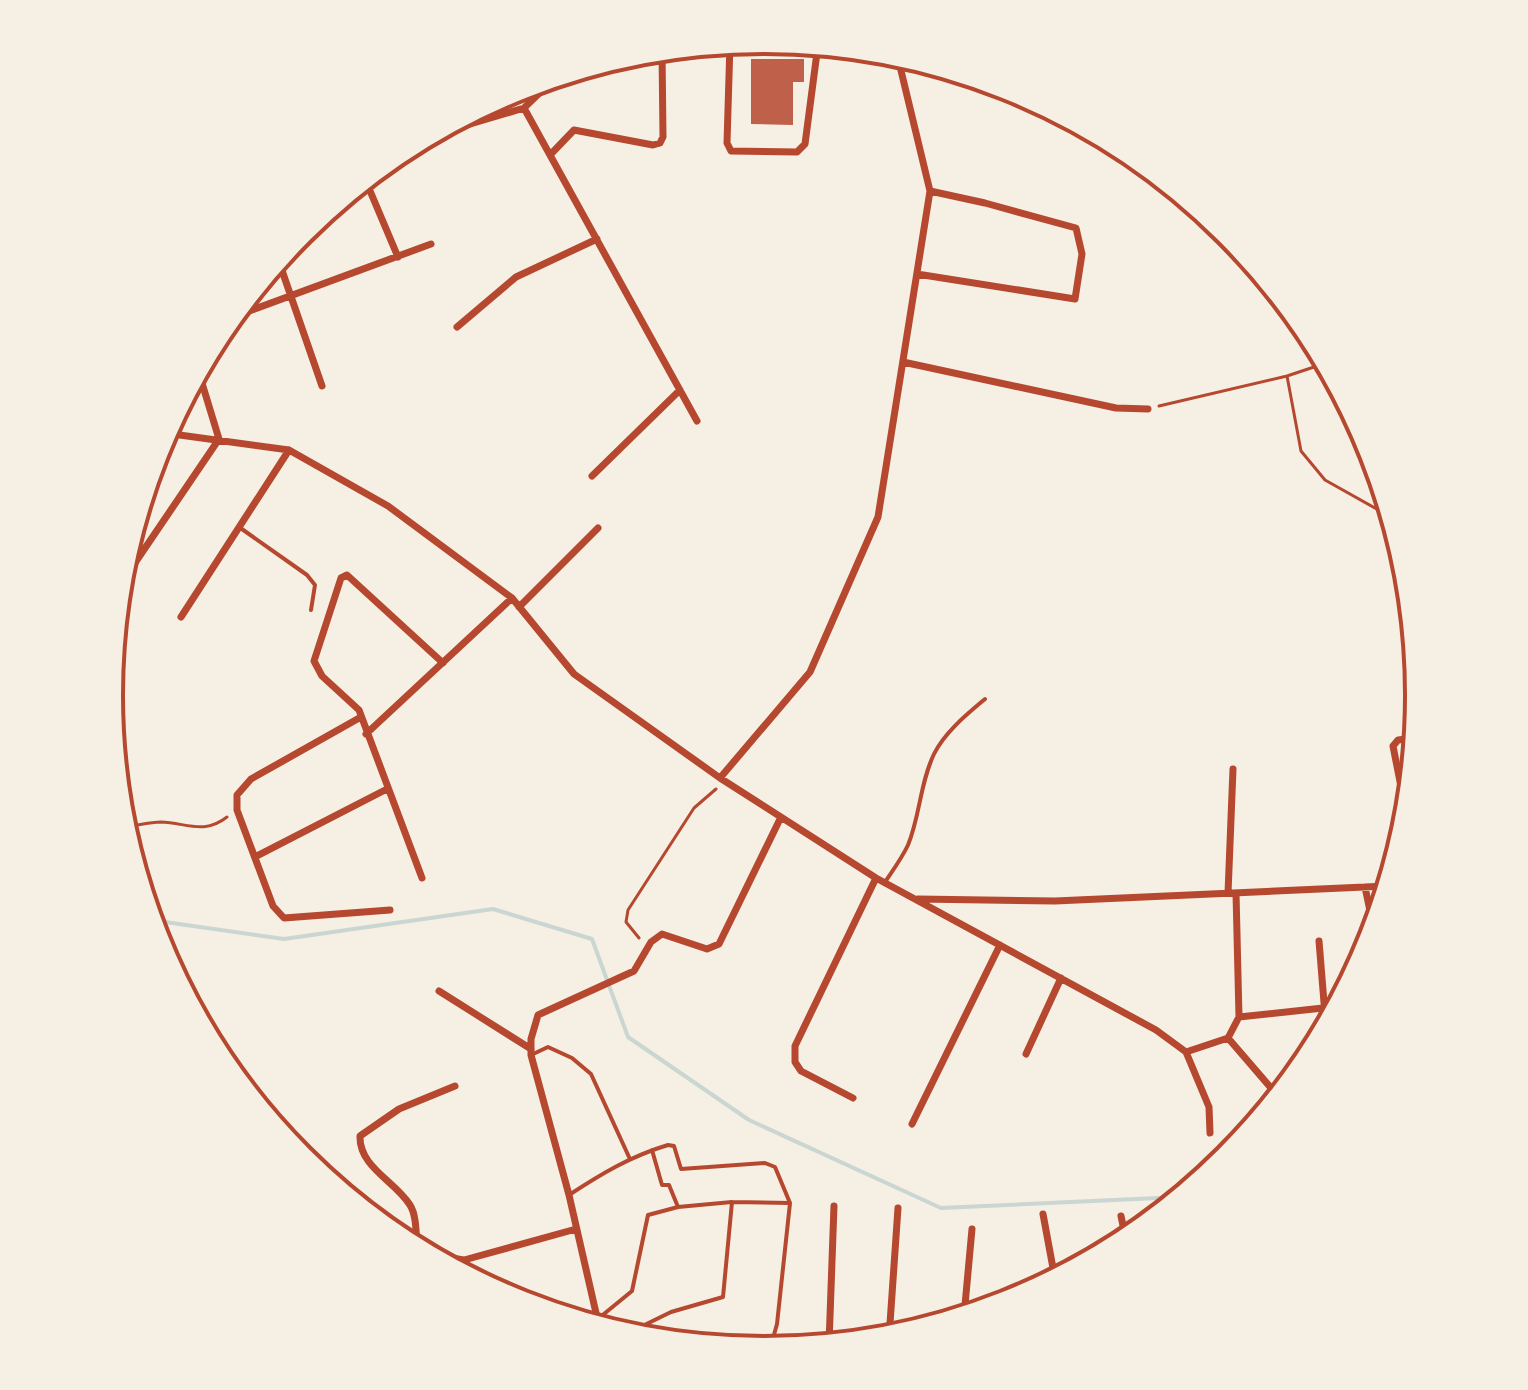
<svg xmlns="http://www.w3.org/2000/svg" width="1528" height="1390" font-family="'Source Serif 4',serif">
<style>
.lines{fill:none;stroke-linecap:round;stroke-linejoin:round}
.stream{stroke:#c9d6d2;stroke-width:4}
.building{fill:#bf614a}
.path{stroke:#b5482f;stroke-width:3}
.service{stroke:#b5482f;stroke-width:4}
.minor{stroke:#b5482f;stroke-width:7}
.rim{fill:none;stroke:#b5482f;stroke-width:4}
</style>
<rect width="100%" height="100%" fill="#f6efe4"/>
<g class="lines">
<path class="stream" d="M151,920L284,939L493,909L592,939L628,1037L749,1120L941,1208L1180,1197"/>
</g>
<path class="building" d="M751,59H804V82H793V125L751,124Z"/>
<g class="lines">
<path class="path" d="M1287,376L1301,451L1325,480L1391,517
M1159,406L1287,376L1326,363
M123,827C135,826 149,822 161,822C187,823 204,835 227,817
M639,938L626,922L628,910L694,808L716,789"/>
<path class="service" d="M239,527L307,575L315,585L311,610
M885,882C893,870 902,858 908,845C920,816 920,783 934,754C945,732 966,715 985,699
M531,1055L548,1047L572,1058L591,1074L629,1157
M652,1150L662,1185H669L678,1207
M569,1195C601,1174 631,1156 668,1145L674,1146L681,1169L765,1163L775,1167L790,1203
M599,1318L632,1291L648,1215L678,1207L732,1202
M626,1334L671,1312L723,1297L732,1202L790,1203L777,1324L770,1349"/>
<path class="minor" d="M730,43L727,143L731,151L797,152L805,144L818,45
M524,108L697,421
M423,138L524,108L556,77
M550,155L574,130L653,145L660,143L663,137L662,50
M365,179L398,257
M278,259L322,386
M917,274L1075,299L1082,254L1076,228L985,203L930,191
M230,318L431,244
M457,327L516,277L597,239
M903,362L1116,408L1148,409
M165,433L289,450L388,506L512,598L574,674L720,778L876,878L1156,1030L1186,1052L1209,1107L1210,1133
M592,476L680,390
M120,585L219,439L198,370
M519,607L598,528
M181,617L289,450
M361,717L251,779L237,795V810L273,906L284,918L390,910
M366,734L512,598
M720,778L810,672L878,517L930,191L897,54
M1407,817L1393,746L1398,740L1415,738
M255,857L387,789
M422,878L359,710L322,676L314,661L341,578L347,575L443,663
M1365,887L1374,930
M1228,893L1233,769
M1236,893L1239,1017
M918,899L1055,901L1387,886
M1319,941L1326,1027
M439,991L531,1049
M1228,1038L1278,1096
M1186,1052L1228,1038L1239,1017L1323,1008
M1026,1054L1061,978
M853,1098L801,1071L795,1062V1046L876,878
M912,1124L1000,945
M1043,1214L1055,1279
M1121,1216L1126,1240
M417,1249C416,1236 417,1216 410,1205C395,1181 359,1167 360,1136L399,1109L455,1086
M427,1254L464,1260L576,1229
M964,1316L972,1229
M599,1326L569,1195L531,1055V1039L538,1015L634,971L651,942L662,934L707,949L719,944L781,817
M889,1338L898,1208
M829,1344L834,1206"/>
</g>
<path d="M0 0H1528V1390H0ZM123 695a641 641 0 1 1 1282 0a641 641 0 1 1-1282 0Z" fill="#f6efe4" fill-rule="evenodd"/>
<path class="rim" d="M123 695a641 641 0 1 1 1282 0a641 641 0 1 1-1282 0Z"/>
</svg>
